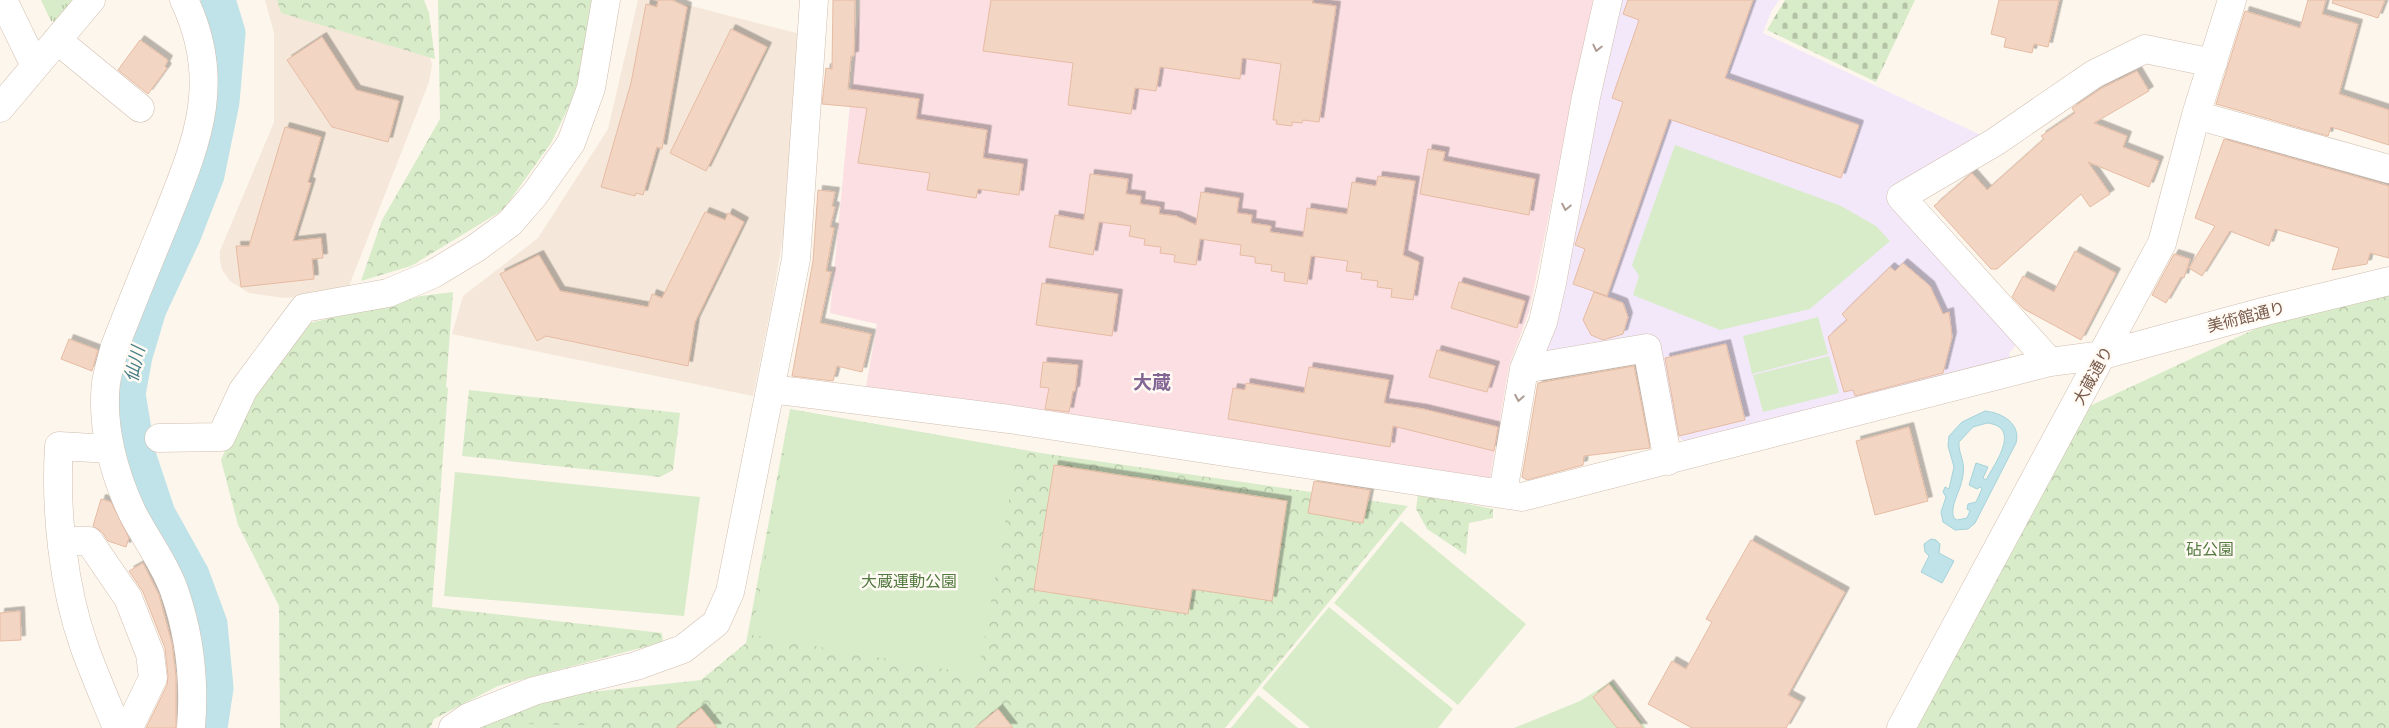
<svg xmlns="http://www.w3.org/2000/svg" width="2389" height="728" font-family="'Exo 2','Noto Sans JP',sans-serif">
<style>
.residential{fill:#f5e8da}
.education{fill:#f3e8fa}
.medical{fill:#fbdfe3}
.grass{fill:url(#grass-tufts)}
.forest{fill:url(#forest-crowns)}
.cemetery{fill:url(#cemetery-stones)}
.pitch{fill:#d8ecc9}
.water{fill:#bfe3e8;stroke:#a5d3da;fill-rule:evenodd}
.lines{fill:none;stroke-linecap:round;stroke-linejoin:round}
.river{stroke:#bfe3e8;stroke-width:35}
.building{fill:#f3d5c3;stroke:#e6bba3;filter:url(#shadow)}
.minor-casing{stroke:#d1beb0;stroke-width:29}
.minor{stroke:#fff;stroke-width:28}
.oneway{stroke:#af9d94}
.labels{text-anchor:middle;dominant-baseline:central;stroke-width:5;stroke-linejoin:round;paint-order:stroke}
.street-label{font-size:16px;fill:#7a5c4d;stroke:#fffaf3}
.park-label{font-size:16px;fill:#537a41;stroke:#fffaf3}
.water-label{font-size:18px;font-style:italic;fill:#437c86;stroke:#fffaf3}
.quarter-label{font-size:19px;font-weight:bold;fill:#846695;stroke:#fffaf3}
</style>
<defs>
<pattern id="grass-tufts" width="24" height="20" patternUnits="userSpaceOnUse" patternTransform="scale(1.25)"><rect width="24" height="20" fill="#d8ecc9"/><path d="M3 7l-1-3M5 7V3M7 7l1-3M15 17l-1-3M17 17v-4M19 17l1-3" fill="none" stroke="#b4c2a5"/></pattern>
<pattern id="forest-crowns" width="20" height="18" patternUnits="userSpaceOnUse" patternTransform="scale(1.25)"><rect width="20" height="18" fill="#d8ecc9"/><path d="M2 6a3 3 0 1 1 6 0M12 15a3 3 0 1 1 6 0" fill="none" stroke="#b4c2a5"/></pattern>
<pattern id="cemetery-stones" width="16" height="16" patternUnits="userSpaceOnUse" patternTransform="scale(1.25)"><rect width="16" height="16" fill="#d8ecc9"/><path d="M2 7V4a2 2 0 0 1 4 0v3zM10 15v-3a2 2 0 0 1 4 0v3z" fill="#b4c2a5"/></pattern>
<filter id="shadow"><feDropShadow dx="4.5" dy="-4.5" stdDeviation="0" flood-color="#0004"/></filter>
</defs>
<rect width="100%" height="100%" fill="#fdf6ec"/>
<path class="residential" d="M265,0H398L420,18L432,65L429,82L349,286L308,296L284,298L249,293L230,281L222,270L220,260V251L274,122V33Z
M638,0H668L800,34L788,207L771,308L753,396L452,334L463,296L538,238L608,129Z"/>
<path class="education" d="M1618,0H1779L1771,12L1763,33L1985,137L1893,186L1887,200L2020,341L2009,353L2011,361L1689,445L1674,434L1653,337L1545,357L1565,247Z"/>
<path class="medical" d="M860,0H1593L1529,312L1509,366L1490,478L866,387L877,324L830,313Z"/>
<path class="grass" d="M41,0H80L61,23L51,21Z"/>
<path class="forest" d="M277,0H424L429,13L435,59L281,13Z
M438,0H592L582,80L551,143L503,210L411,266L361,281L382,220L440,119Z
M2389,291V728H1908L2081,410L2268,323Z
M453,292L446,387L448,388L432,607L662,633L663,642L498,686L434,719L430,728H280L279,606L238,525L221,460L251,391L306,324L421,296Z
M469,390L680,413L673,470L660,477L462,456Z
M790,409L1041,453L1408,506L1225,728H470L498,712L573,694L701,680L746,643Z
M1418,494L1493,509V518L1469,523L1466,555L1427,529L1416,509Z"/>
<path class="cemetery" d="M1785,0H1915L1876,82L1767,30Z"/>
<path class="pitch" d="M1675,145L1841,206L1876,226L1890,241L1810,309L1720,330L1633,295L1639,276L1632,265Z
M1818,317L1828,354L1752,374L1743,336Z
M1829,356L1839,393L1763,412L1753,375Z
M792,410L1018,449L978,675L752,635Z
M455,472L700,497L684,616L444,596Z
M1401,521L1526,624L1458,705L1334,603Z
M1329,607L1453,709L1438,728H1310L1262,688Z
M1612,681L1646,728H1514L1580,701Z
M1258,695L1298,728H1231Z
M518,724L592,725L598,728H508Z"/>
<path class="water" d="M1985,411C2003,413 2021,424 2016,443L1975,523L1968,529L1955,530L1943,522L1941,512L1946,497L1943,492L1945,487L1949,489L1954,467L1948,446L1949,436L1962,422ZM1987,423C2022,427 1995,463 1986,480L1983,478L1988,467L1976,463L1969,485L1977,489L1980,487L1982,489L1976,502L1968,504L1967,509L1970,511L1967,518L1957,520L1954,518C1949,507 1960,492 1962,480C1967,461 1958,455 1959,442L1973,427Z
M1931,539L1936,540L1940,544L1939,553L1954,561L1942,583L1921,572L1929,556L1925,552L1924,544Z"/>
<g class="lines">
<path class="river" d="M210,728L216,688L210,624L192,575L158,514L138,454L128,394L135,356L149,309L184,234L207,175L222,102L228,33L218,0"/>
</g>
<path class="building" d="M658,0H672L687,7L662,149L657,147L643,195L636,193L635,196L601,187L631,83L646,4L657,7Z
M833,0H855L854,56H851L848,89L919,99L916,119L987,130L983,158L1023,164L1019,195L978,189L976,198L927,190L930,173L858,163L867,108L822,104L826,68L832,69Z
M991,0H1313L1312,3L1336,6L1319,122L1303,120L1302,123L1292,122V126L1276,124L1277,120H1273L1281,64L1242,58L1240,79L1160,67L1156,91L1135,88L1131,114L1068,105L1073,63L983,51Z
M1628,0H1753L1725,78L1859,125L1841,178L1669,119L1607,296L1573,284L1585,249L1575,245L1623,102L1612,98L1639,20L1623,14Z
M1999,0H2059L2048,47L2034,44L2032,53L2004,47L2006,38L1991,34Z
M2308,0H2326L2322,14L2358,24L2339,94L2389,110V145L2331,127L2328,136L2216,104L2245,11L2300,28Z
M2333,0H2385L2378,18L2332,3Z
M731,29L767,47L706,171L670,153Z
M322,37L356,90L399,101L388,142L332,127L287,60Z
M140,40L168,60L165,66L167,68L148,94L118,70Z
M2137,71L2149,91L2094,123L2127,136L2123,147L2159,161L2149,187L2088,162L2110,194L2090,207L2081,194L1997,269H1991L1934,206L1972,173L1987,190L2044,139L2041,136L2075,113L2072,108L2102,88Z
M285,127L321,137L308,182L311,183L293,241L321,238L323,258L312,259L314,279L241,287L236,246H249Z
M2224,139L2389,186V258L2370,253L2367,264L2332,270L2339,248L2275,229L2269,246L2230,231L2202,276L2189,268L2215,226L2195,218Z
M1428,149L1445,152L1443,161L1535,179L1529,215L1420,194Z
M1090,174L1128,179L1126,194L1141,196L1140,204L1160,207L1159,214L1176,216L1196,225L1201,192L1239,198L1237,213L1252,215L1251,223L1271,226L1270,232L1303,237L1307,208L1347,214L1352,182L1376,186L1378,176L1415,181L1403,255L1419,262L1413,300L1391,297L1392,289L1377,287L1378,281L1361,279L1362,273L1346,271L1348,261L1311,256L1307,284L1284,281L1285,273L1271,271L1272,265L1255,263V257L1240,255L1241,245L1200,239L1196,265L1174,262L1175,255L1160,253L1161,247L1144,245L1145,239L1129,236L1131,226L1099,222L1093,255L1049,247L1055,215L1084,220Z
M818,190L835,192L832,206L835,207L830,227L834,228L826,271L831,272L820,323L871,334L862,372L837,366L833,381L792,376L813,261Z
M705,212L725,220L728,213L744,222L695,322L688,366L546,336L537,341L500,274L539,255L560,291L648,307L652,294L662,298Z
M2075,251L2116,273L2081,340L2024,309L2012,297L2023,276L2054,292Z
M2174,254L2190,259L2184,278L2181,277L2166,303L2152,295Z
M1903,263L1930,286L1943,314L1949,312L1952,337L1943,373L1855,396L1853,390L1844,392L1828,337L1847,320L1842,314L1890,267L1895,271Z
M1459,282L1525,301L1517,328L1451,308Z
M1042,283L1118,294L1112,336L1036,325Z
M1594,292L1623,303L1628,317L1623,334L1603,340L1591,335L1583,320Z
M69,339L98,350L92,371L61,359Z
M1726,344L1745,420L1679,436L1665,358Z
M1437,350L1495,366L1487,392L1429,377Z
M1043,362L1078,365L1075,391H1073L1069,412L1045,409L1049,388L1040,387Z
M1634,366L1650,448L1584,456L1583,465L1527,480L1522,477L1538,383Z
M1309,367L1389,380L1384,403L1423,409L1498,427L1494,451L1393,426L1390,447L1228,419L1233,388L1245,390L1246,383L1304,393Z
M1909,427L1928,501L1875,515L1856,441Z
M1054,465L1287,501L1272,601L1192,589L1188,614L1034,590Z
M1314,481L1370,490L1363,523L1308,513Z
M101,499L111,502L129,538L126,547L108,541L102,532L93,526Z
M1751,540L1845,592L1788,695L1801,702L1786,728H1692L1648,704L1672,661L1686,669L1712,622L1706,619Z
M143,563L159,595L172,644L176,676V728H146L167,685L168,676L165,648L143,592L129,571Z
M20,611L21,640L0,641V613Z
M1609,684L1643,728H1617L1593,697Z
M701,708L717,728H676Z
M998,709L1013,728H975Z"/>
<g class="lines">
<defs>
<path id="minor" d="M3,0L35,66
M184,0C224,83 196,144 165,222C148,263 131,305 115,346C112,358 108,370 106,383C101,426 114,474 132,512C145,538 164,562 174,590C190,635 195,680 191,728
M57,40L140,108
M0,108L91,0
M2196,115L2389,169
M2050,362L1901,197L1995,142L2094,74L2145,49L2213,63
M1524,369L1647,348L1668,461
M771,389L1009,419L1522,497L2050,362L2103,355L2270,310L2389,281
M159,438L221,437L243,390L304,308L388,293L433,274L476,248L510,223L535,194L571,143L591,88L606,0
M110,449L59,446C55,510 63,586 84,646C94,674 106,701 117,728
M1503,493L1524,369L1543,322L1552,283L1586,97L1608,0
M62,541H89L128,598L150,654L153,678L132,721L118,728
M453,728L469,717L534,691L636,666L683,649L716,623L730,592L796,259L814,0
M1901,728L2162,243L2196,115L2232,0"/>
</defs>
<use href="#minor" class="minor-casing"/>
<use href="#minor" class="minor"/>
</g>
<defs><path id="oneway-chevron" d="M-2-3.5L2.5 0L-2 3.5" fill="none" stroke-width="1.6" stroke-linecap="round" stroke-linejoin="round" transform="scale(1.25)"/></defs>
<g class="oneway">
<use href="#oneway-chevron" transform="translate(1597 48) rotate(103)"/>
<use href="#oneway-chevron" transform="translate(1566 207) rotate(101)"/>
<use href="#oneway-chevron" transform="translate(1519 398) rotate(100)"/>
</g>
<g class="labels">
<g class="street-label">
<text transform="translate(2246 316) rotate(-14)">美術館通り</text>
<text transform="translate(2092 375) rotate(-61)">大蔵通り</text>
</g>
<g class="park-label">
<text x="2210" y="548">砧公園</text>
<text x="909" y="580">大蔵運動公園</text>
</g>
<g class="water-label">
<text transform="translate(134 364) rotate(-78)">仙川</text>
</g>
<g class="quarter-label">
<text x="1152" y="381">大蔵</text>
</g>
</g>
</svg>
